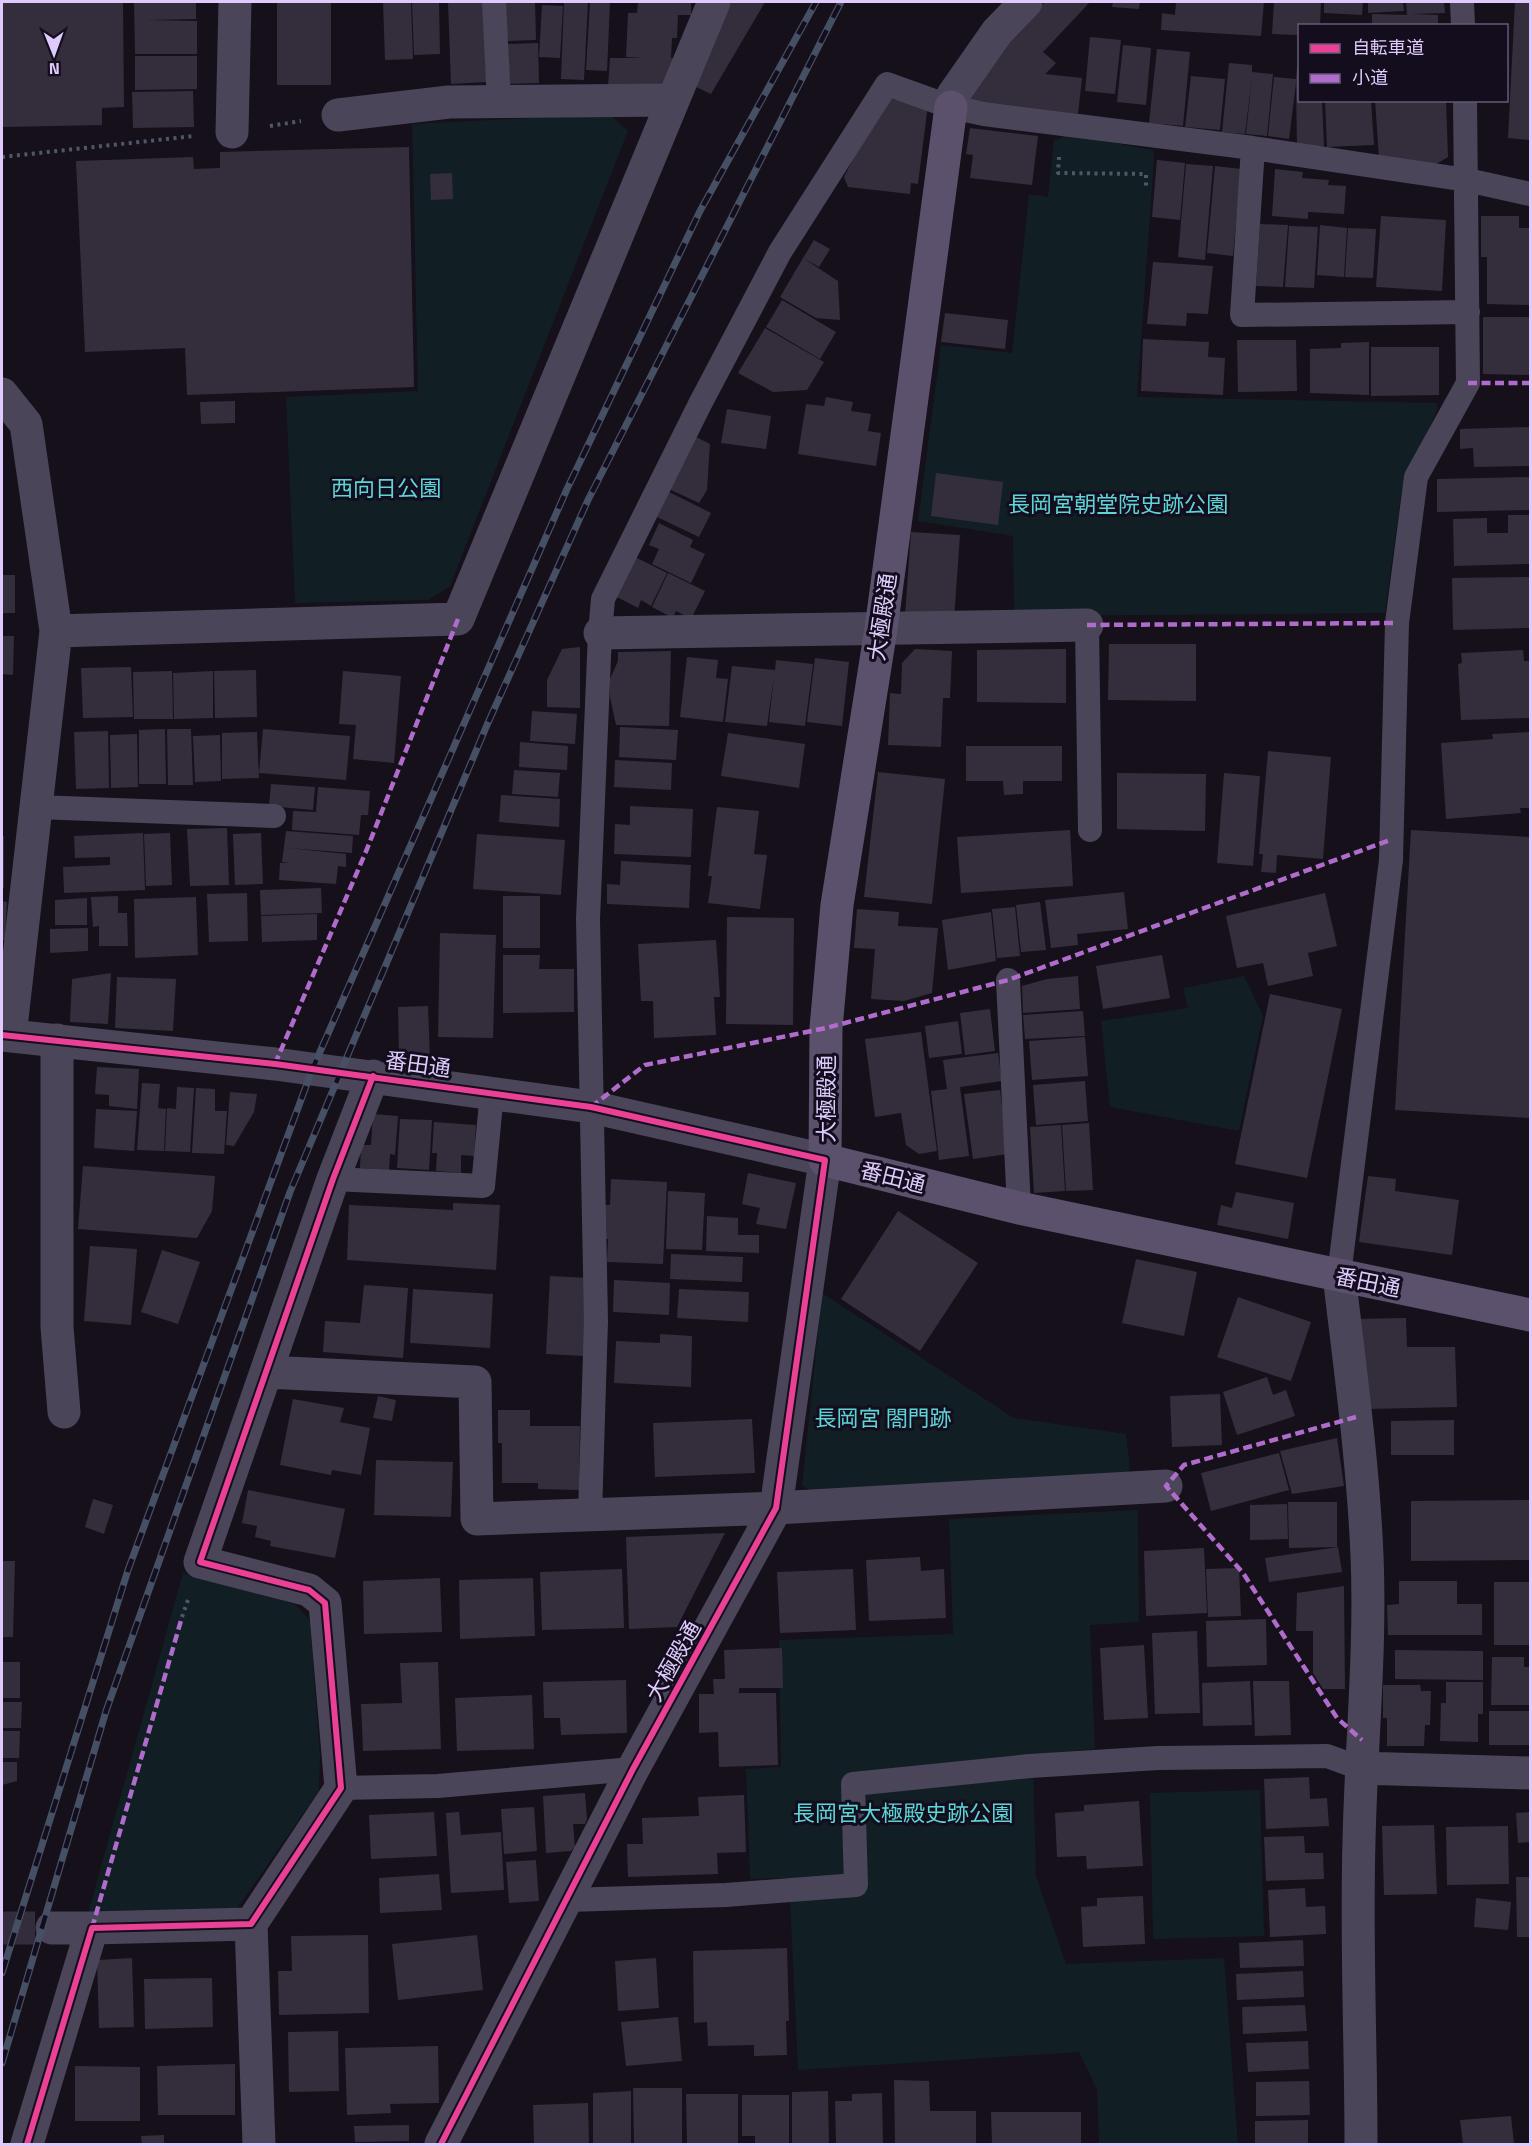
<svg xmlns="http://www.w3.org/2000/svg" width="1532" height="2146" font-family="'Titillium Web','Noto Sans JP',sans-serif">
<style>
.green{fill:#111f24}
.building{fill:#342e3c}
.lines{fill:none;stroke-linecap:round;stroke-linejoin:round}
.minor-tunnel{stroke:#332c3c;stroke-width:33;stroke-dasharray:33 16;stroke-linecap:butt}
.path{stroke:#505766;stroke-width:4;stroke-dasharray:3 4.5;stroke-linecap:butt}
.service{stroke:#4b455a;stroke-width:24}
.minor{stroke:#4b455a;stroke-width:33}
.secondary{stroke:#5b516c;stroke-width:33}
.rail-casing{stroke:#465064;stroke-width:7}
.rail{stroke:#140d1d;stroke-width:4.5;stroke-dasharray:14;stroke-linecap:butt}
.quiet{stroke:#b06ccc;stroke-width:4.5;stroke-dasharray:9 4.5;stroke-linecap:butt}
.cycleway-casing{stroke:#140d1d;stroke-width:10}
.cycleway{stroke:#ea4096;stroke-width:6}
.labels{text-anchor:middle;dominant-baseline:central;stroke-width:6;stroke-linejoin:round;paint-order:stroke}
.park-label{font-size:22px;fill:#5cd5d7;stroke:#140d1d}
.street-label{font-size:22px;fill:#decbfc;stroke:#140d1d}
</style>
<rect width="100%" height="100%" fill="#15101a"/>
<path class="green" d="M610,114L628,131L450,586L428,600L295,603L286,397L418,391L412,124Z
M1069,135L1153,150L1154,159L1137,397L1437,403V410L1401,494L1385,613L1014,616L1013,536L918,521L941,345L1012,353L1029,194L1048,197L1054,140Z
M1244,976L1263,1015L1239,1131L1110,1107L1101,1021L1188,1008L1183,988Z
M822,1293L1014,1418L1126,1434L1130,1469L1126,1477L818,1494L802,1486Z
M1138,1510L1139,1622L1090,1625L1095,1749L1033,1755L1036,1876L1066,1964L1224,1958L1238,2144H1099L1097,2090L1079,2052L798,2070L789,1878L750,1879L746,1769L781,1767L779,1640L953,1634L949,1519Z
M183,1573L295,1604L310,1621L320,1757L319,1791L236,1910L88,1913Z
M1260,1790L1264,1936L1153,1939L1150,1793Z"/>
<path class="building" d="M2,2H123L124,107L102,108V125L2,127Z
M134,2H196V19L147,20L197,21V54H135Z
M277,2H331V85H277Z
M383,2H411L413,59L385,60Z
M412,2H439L440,54L414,55Z
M448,2H487L489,82L451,84Z
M504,2H535L536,40L506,41Z
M564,2H588L584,80L561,79Z
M590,2H610L607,71L586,70Z
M638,2H691V15H678L677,38H672L671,58H675V71L659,88L608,87L610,58H643L626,57L628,13H637Z
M731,2H765L711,94L696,87Z
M1045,2H1090L1043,52L1056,63L1045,74L1082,78L1078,114L970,100L991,60Z
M1113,2H1140L1139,9L1112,7Z
M1176,2H1264L1261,36L1161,30L1162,13L1175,15Z
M1274,2H1321L1320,26H1297V35L1272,34Z
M1324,2H1363L1362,15L1324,13Z
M1368,2H1403L1404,11L1368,13Z
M1406,2H1444L1445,13L1411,14L1438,15V26H1372V14L1407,15Z
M1515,2H1530V140L1508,138Z
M542,5L563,6L560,58L539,57Z
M1090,37L1121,40L1115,94L1085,91Z
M538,43L539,83L507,84L506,44Z
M1123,45L1151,48L1146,105L1117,102Z
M1157,49L1190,52L1183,126L1149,123Z
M1298,55L1299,100H1322L1324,146L1297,148L1296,83L1289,139L1268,136L1274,77L1296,79Z
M135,56H197V89L135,90Z
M1229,63L1252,65V72L1273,74L1267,136L1246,134L1252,77L1245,134L1222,132Z
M1191,76L1225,79L1220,130L1185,127Z
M193,91L194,127L133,128L132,92Z
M884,98L928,104L918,184L911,183L910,194L848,187L844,177Z
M1325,100H1371L1374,145L1327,147Z
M1375,100H1446L1448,157L1433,166L1379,158Z
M970,128L1038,136L1032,185L970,178L973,155L966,154Z
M409,147L414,387L187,395L185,348L85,352L76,161L193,157L194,169L220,168V152Z
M1157,160L1185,163L1180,220L1152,217Z
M1186,164L1213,166L1205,260L1178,257Z
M1215,166L1241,169L1233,256L1207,253Z
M1275,169L1303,172L1302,178L1329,180L1328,185L1346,186L1344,214L1308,212V219L1272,216Z
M452,173L453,199L431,200L430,174Z
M1381,216L1446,220L1442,291L1376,287Z
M1481,216H1519V228H1530V305L1487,304V257H1481Z
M1260,224L1288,225L1283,287L1256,286Z
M1320,225L1347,228L1344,277L1317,275Z
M1289,226L1318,227L1314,288L1285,287Z
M1348,228L1376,229L1373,278L1345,277Z
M814,240L830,249L819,267L803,258Z
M803,258L838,281L840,320L816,318L780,297Z
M1153,262L1213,266L1208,314L1187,313L1186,326L1147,324Z
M782,300L836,332L820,359L766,327Z
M945,313L1008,320L1005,349L941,342Z
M1483,317H1530V375L1483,374Z
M765,328L824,362L807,390L773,392L738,373Z
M1143,339L1209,342L1208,357L1225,358L1223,395L1141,391Z
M1237,340H1296L1297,391L1238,392Z
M1369,342V395L1310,393V349L1341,348V343Z
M1371,347H1439V395L1371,396Z
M826,397L853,402L851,411L871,414L868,431L881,433L876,466L798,454L806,404L824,406Z
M235,401V423L201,424L200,402Z
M727,409L771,416L766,449L721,443Z
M1530,427V466L1474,467L1473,448L1460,449V429Z
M696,437L710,444L707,490L699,503L669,489Z
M936,473L1003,482L998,525L931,516Z
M1530,477V510L1437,512V479Z
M669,492L711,513L699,537L657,517Z
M1508,515H1530V564L1454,566L1453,519L1487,518V533H1508Z
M659,523L693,540L690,547L705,554L691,583L652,564L659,549L649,545Z
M911,532L960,535L954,619L905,615Z
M635,557L667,573L651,606L641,600L638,608L615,596Z
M668,573L705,591L691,619L676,611L673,618L652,607Z
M2,575H15V613H2Z
M1530,577V628L1453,630L1452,578Z
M2,636H14L13,675L2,674Z
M1109,644H1196V701L1108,700Z
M580,647V708L547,707V680L562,649Z
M915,649L952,651L950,698H943L941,747L888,745L890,693L901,694L902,663Z
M1066,649V703L977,702V650Z
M1523,650L1524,661H1530V718L1461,720L1458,664L1462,663L1461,653Z
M671,651L669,726L616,725L610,697V679L618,661V652Z
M687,657L718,660L716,678L728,679L723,722L680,717Z
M815,658L849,662L842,726L807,722Z
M776,660L813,664L805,726L769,722L774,675L767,726L725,722L732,666L775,670Z
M131,667L133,717L83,718L81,668Z
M256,670L257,717L215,718L214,671Z
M172,671L173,719H134L133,672Z
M213,671V718L174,719L173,673Z
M343,671L401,676L394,763L353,759L356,725L339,724Z
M532,711L577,714L575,744L530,741Z
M620,727L678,730L676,760L619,757Z
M165,729L166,784H139V730Z
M167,729H191L193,785H168Z
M263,729L350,736L346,780L259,773Z
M108,731L109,788L76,789L74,732Z
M257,732L259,778L222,779V733Z
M1530,732V808H1520L1521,813L1446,819L1441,743L1493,739L1492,734Z
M728,733L805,744L799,788L721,776Z
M137,734L138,787L111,788L110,735Z
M220,735L221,781L195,782L193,736Z
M520,742L568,746L567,770L519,767Z
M966,746H1062V781H1023V794L1004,795L1003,781H966Z
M1268,751L1331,757L1323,859L1277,855L1276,873L1261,872L1263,854H1259Z
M615,760L672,763L671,790L614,787Z
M514,770L560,773L558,797L512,794Z
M878,772L945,779L932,904L864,897Z
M1117,773L1206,774L1205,831L1117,829Z
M1224,773L1260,776L1253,866L1217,863Z
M271,784L315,787L313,810L269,806Z
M318,787L370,791L368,815H361L359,835L292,830L293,811L316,812Z
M501,795L560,799L559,827L499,822Z
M630,806L693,809L691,857L614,854L615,824L630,825Z
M717,807L759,811L754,854L767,855L760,909L708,903L712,876H708Z
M227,828L229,885L190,886L187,829Z
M1070,830L1073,886L961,893L957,837Z
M1411,830L1530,837V1118L1395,1110Z
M286,831L353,836L352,853L288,848L346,854V867L338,866L336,884L279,880L280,863H289L282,862Z
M143,833L145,890L64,893L63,867L110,865V857L75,858L74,836Z
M170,833L172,885L146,886L144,834Z
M261,833L263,884L235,885L233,834Z
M477,834L565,840L561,895L473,889Z
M2,836H4V888H2Z
M621,861L691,865L689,908L607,904V884L620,885Z
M321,888L322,913L261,915L260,890Z
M1124,892L1128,929L1077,934L1078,945L1051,948L1045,900Z
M247,893L248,941L209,942L207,894Z
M1325,893L1337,946L1308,953L1313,976L1268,986L1263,963L1237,968L1226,916Z
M118,896V913H127L128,946H99V926L93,927L91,897Z
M503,896H540V948H503Z
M196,897L198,955L135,958L134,899Z
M87,898V925H55V900Z
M2,901L7,902L5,940H2Z
M1040,902L1046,950L1021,952L1016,905Z
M1015,907L1020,956L997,958L992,909Z
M857,909L899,912L898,926L938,928L932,993L904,1001L871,999L875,949L854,948Z
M991,912L996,961L948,970L942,920Z
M317,914V940L262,942L261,916Z
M727,917L794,918L793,1025L726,1024Z
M88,928V951L50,953V929Z
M440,933L496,935L493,1038L438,1037Z
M716,940L720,997H714L716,1035L654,1038L653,1001H641L638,944Z
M503,955H540L539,969H574V1012L503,1013Z
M1162,955L1170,998L1103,1009L1096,966Z
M111,973L108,1024L70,1022L72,979Z
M1078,976L1080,1009L1023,1013L1022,986L1047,979Z
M117,977L176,979L173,1031L115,1028Z
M1270,994L1342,1009L1307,1178L1235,1164Z
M428,1006L430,1059H399L398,1007Z
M990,1009L995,1051L965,1055L960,1013Z
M1083,1011L1085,1036L1025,1039L1023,1015Z
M958,1021L962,1054L929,1058L925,1026Z
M921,1032L937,1151L919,1154L906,1145L901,1113L875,1117L865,1039Z
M1085,1037L1088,1076L1032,1080L1029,1041Z
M998,1053L1002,1081L960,1087L969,1156L939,1160L931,1091L947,1089L943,1060Z
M97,1067L139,1069L137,1109L109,1106V1095L95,1094Z
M1085,1081L1088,1121L1036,1125L1033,1085Z
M142,1083L160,1084L158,1108L166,1109L164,1151L137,1150Z
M177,1087L194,1088L190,1152L165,1151L167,1108L176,1109Z
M196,1088L215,1089V1111H227L224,1154L192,1153Z
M1000,1090L1008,1154L973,1159L964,1094Z
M230,1092L257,1094L254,1112L234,1146L226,1145Z
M96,1109L137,1111L134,1151L94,1148Z
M373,1114L398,1116L395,1155L390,1154L389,1170L360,1168L361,1145H371Z
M400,1119L432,1120L429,1170L397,1168Z
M434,1122L476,1125L474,1156L461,1155V1173L436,1171L437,1153H432Z
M1089,1123L1093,1190L1066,1191L1062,1125Z
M1061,1125L1065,1191L1034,1193L1030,1127Z
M83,1166L215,1176L212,1211L197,1238L78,1229Z
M748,1173L796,1183L786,1229L756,1224L760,1208L742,1204Z
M1368,1176L1396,1179L1395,1191L1459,1200L1452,1255L1359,1242Z
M611,1179L667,1182L663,1264L607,1262L608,1239H599L600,1205H610Z
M668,1191L705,1193L702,1250L666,1249Z
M1236,1192L1294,1203L1288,1239L1217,1225L1221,1205L1232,1208Z
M453,1203L500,1205L496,1270L347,1260L349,1205L453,1210Z
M898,1211L978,1263L920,1351L841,1299Z
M707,1216L738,1218V1235H759V1253L706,1251Z
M90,1246L137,1249L131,1325L84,1321Z
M162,1250L200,1262L178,1324L141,1312Z
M671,1254L743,1257L742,1282L670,1279Z
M1136,1259L1197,1272L1184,1336L1122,1323Z
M550,1276L589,1278L584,1356L546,1354Z
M614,1280L670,1283L669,1315L613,1312Z
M364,1285L408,1288L403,1358L323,1352L325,1321L360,1323Z
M413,1289L493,1294L490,1348L410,1343Z
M679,1289L749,1292L748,1322L677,1318Z
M1238,1297L1311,1322L1291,1381L1217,1357Z
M1406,1318L1407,1347H1455L1457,1407L1367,1409L1355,1319Z
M660,1334L692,1336L691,1387L614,1383L616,1341L660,1343Z
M1267,1377L1273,1395L1286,1390L1295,1416L1237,1435L1223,1392Z
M1220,1394L1222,1445L1172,1447L1170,1396Z
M378,1396L396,1400L392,1421L373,1418Z
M293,1399L344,1408L340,1422L370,1428L361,1475L332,1470L331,1475L280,1465Z
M498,1410H530V1426H580L579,1490L538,1489V1483H502V1443H498Z
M752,1419L755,1473L655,1477L653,1423Z
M1454,1420V1455H1391V1421Z
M1337,1438L1344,1486L1292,1494L1280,1451Z
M1279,1453L1289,1490L1211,1511L1201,1473Z
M376,1460L453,1462L451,1517L374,1515Z
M248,1490L345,1509L335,1558L270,1546L271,1541L255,1537L257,1526L242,1523Z
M93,1499L113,1505L104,1534L85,1527Z
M1530,1500V1560L1411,1561V1501Z
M1288,1502H1337V1547L1289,1548Z
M1287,1504L1288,1539L1250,1540V1505Z
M725,1533L677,1627L629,1629L626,1537Z
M1338,1547L1342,1572L1269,1582L1265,1558Z
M1204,1548L1207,1613L1146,1616L1144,1551Z
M920,1557L921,1571L944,1569L946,1618L869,1621L866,1560Z
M2,1561H15L13,1637H2Z
M1239,1568L1241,1616L1208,1617L1206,1569Z
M622,1569L624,1628L542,1630L540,1572Z
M853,1569L856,1630L780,1633L777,1572Z
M440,1578L442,1632L364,1634L363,1581Z
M533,1578L535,1636L460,1639L459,1580Z
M1399,1581H1457V1604H1482V1635H1388L1387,1605L1399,1604Z
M1494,1582H1530V1645H1494Z
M1344,1586L1345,1689H1323L1313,1673V1631H1296L1297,1593Z
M1266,1619L1267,1665L1207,1667L1206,1621Z
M1197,1631L1200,1713L1155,1714L1152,1633Z
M1144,1645L1148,1718L1104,1720L1100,1648Z
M782,1648L783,1688H739V1693H776L778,1765L719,1767L718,1732L699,1733V1694H714L713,1679H725L724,1650Z
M1395,1650L1483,1651V1680L1395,1679Z
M1492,1657H1524V1667H1530V1705H1491Z
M2,1662H20V1698H2Z
M438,1662L441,1749L363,1751L361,1704L402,1703L400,1663Z
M626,1680L627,1733L561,1735L560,1718H544L543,1682Z
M1250,1681L1252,1725L1203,1726L1202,1683Z
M1253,1681H1289L1291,1735L1255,1736Z
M1446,1682H1483V1714H1478V1742L1440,1741L1441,1703H1446Z
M1383,1685H1420L1421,1691H1431L1430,1725H1425L1424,1746H1387V1718H1383Z
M532,1695L534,1749L457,1751L455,1698Z
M2,1702H22L21,1728H2Z
M1489,1711H1530V1745H1489Z
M2,1731H20L19,1758H2Z
M2,1762H17V1781L2,1785Z
M1309,1777L1310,1799L1327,1798L1329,1826L1266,1829L1264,1779Z
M585,1793L587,1819L585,1824H573L575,1847L571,1851L546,1853L543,1796Z
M744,1795L746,1852L717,1853L718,1874L628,1877L627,1844H643L642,1818L699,1816L698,1797Z
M1139,1801L1143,1866L1087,1869L1086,1856L1057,1857L1055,1813L1084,1811V1805Z
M534,1807L537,1851L504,1854L501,1809Z
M434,1812L437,1856L371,1859L369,1815Z
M459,1812L461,1835L501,1832L504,1890L451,1893L446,1813Z
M1530,1812V1842L1518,1843L1516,1813Z
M1434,1825L1437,1894L1384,1895L1382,1826Z
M1508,1826L1509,1884L1447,1885L1446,1827Z
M1304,1836L1305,1853H1323L1324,1879L1266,1881L1264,1837Z
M536,1860L539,1901L509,1903L506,1862Z
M439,1874L442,1910L380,1913L379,1878Z
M1516,1877H1530V1937H1517Z
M1305,1888L1306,1907L1325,1906L1326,1934L1270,1937L1268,1890Z
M1143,1896L1145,1944L1083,1947L1081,1907L1097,1906V1898Z
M1476,1898L1511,1902L1508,1930L1474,1927Z
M368,1935L369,2013L279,2015L278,1971H292L291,1936Z
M477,1935L483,1990L398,2000L392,1944Z
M1303,1940L1304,1966L1240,1968L1239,1943Z
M787,1948L789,2021H786L787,2055L754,2056V2045L708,2046L707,2022L694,2023L693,1951Z
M132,1958L134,2027L99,2028L97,1960Z
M656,1958L659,2008L618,2011L615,1961Z
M1303,1971L1304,1997L1237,2000L1236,1974Z
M212,1978L213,2027L145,2029L144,1979Z
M1305,2005L1307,2031L1243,2034L1242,2007Z
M678,2017L682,2061L626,2066L621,2022Z
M338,2031L339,2091L289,2092L288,2032Z
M1308,2041L1309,2069L1248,2072L1246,2043Z
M438,2046L439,2103L390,2104L391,2113L347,2115L345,2048Z
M235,2064V2115H158L157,2066Z
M75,2066L140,2067V2121H75Z
M894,2080L929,2081L930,2111H976V2144H895Z
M1309,2081L1310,2115L1256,2116V2082Z
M633,2088H682V2144H634Z
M631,2091V2144H593V2093Z
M828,2091L829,2144H792V2092Z
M882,2093L883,2144H836L835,2101H852V2094Z
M686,2094H738V2144H687Z
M742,2095H789V2144H755V2136H742Z
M588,2103L589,2144H534L533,2105Z
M991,2112H1081V2144H992Z
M1511,2116L1514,2144H1463L1460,2120Z
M1308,2120V2144H1255V2121Z
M409,2125V2141L355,2142L354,2126Z
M164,2135V2144H142L141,2136Z"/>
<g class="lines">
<path class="minor-tunnel" d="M2,1928H52"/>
<path class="path" d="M270,126L301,121
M2,157L194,136
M1059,157L1058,173L1146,174V186
M182,1617L189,1597"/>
<path class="service" d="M494,2L499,102
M1462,2L1463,26
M1253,148L1242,315L1468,312
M1087,625L1090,830
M36,807L274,816
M1008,980L1019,1208
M333,1179L483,1186L492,1093
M1339,1275L1391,860L1397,623L1416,477L1468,383L1465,100
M590,1514L596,1321L588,919L600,633L603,599L700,404L780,252L887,84L951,107L984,114L1253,148L1467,180L1530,194
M341,1788L438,1786L633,1769
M568,1900L726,1895L856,1885L853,1784L1030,1766L1158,1758L1327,1756L1360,1768"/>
<path class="minor" d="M951,107L953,95L997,32L1026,2
M338,115L449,102L672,100
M232,132L235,2
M2,394L26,424L56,631L10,1036
M56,631L458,619L714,2
M600,633L1087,625
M2,1035L275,1064L591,1107L825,1160L776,1508L633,1769L441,2144
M57,1040V1327L64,1412
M1339,1275C1350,1368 1363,1462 1367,1555C1371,1650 1361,1746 1359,1841C1356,1942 1361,2043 1361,2144
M266,1372L475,1382L477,1519L776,1508L1166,1486
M1360,1768L1530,1773
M251,1924L259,2144
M52,1928H92
M27,2144L92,1928L251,1924L341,1788L325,1603L309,1590L200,1562L333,1179L373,1076"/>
<path class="secondary" d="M951,107L881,629L837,905L826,1028L825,1160L1019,1208L1530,1315"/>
<defs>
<path id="rail" d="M2,1973L128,1570L312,1070L567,489L700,211L816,2
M2,2063L106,1711L290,1192L487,725L588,500L841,2"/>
</defs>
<use href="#rail" class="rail-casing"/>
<use href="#rail" class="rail"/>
<path class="quiet" d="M1468,383H1530
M1087,625L1397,623
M275,1064L367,849L458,619
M591,1107L645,1065L826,1028L1008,980L1390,840
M1356,1417L1184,1465L1166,1486L1243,1573L1337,1718L1362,1740
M92,1928L182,1617"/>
<defs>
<path id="cycleway" d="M2,1035L275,1064L591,1107L825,1160L776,1508L633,1769L441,2144
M27,2144L92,1928L251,1924L341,1788L325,1603L309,1590L200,1562L333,1179L373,1076"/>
</defs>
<use href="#cycleway" class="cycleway-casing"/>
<use href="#cycleway" class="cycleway"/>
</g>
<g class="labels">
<g class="park-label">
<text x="386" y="488">西向日公園</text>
<text x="1118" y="504">長岡宮朝堂院史跡公園</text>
<text x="883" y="1418">長岡宮 閤門跡</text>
<text x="903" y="1813">長岡宮大極殿史跡公園</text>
</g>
<g class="street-label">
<text transform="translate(882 617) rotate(-82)">大極殿通</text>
<text transform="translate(418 1064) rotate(8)">番田通</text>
<text transform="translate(826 1099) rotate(-90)">大極殿通</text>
<text transform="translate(893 1177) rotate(14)">番田通</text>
<text transform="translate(1368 1282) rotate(12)">番田通</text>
<text transform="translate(673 1661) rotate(-61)">大極殿通</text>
</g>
</g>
<rect width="1532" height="2146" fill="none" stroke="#decbfc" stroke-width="6"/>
<rect x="1298" y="24" width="210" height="78" fill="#140d1d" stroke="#655976" stroke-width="1.5"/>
<rect x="1310" y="44" width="30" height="9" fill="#ea4096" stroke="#655976" stroke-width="1.5"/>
<text x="1352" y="54" font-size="18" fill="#decbfc">自転車道</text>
<rect x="1310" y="74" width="30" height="9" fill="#b06ccc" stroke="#655976" stroke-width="1.5"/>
<text x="1352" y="84" font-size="18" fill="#decbfc">小道</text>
<g transform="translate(54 54) rotate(179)" stroke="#140d1d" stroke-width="4.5" paint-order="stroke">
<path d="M0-4.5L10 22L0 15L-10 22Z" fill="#decbfc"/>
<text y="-9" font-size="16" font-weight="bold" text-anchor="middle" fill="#decbfc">N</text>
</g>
</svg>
